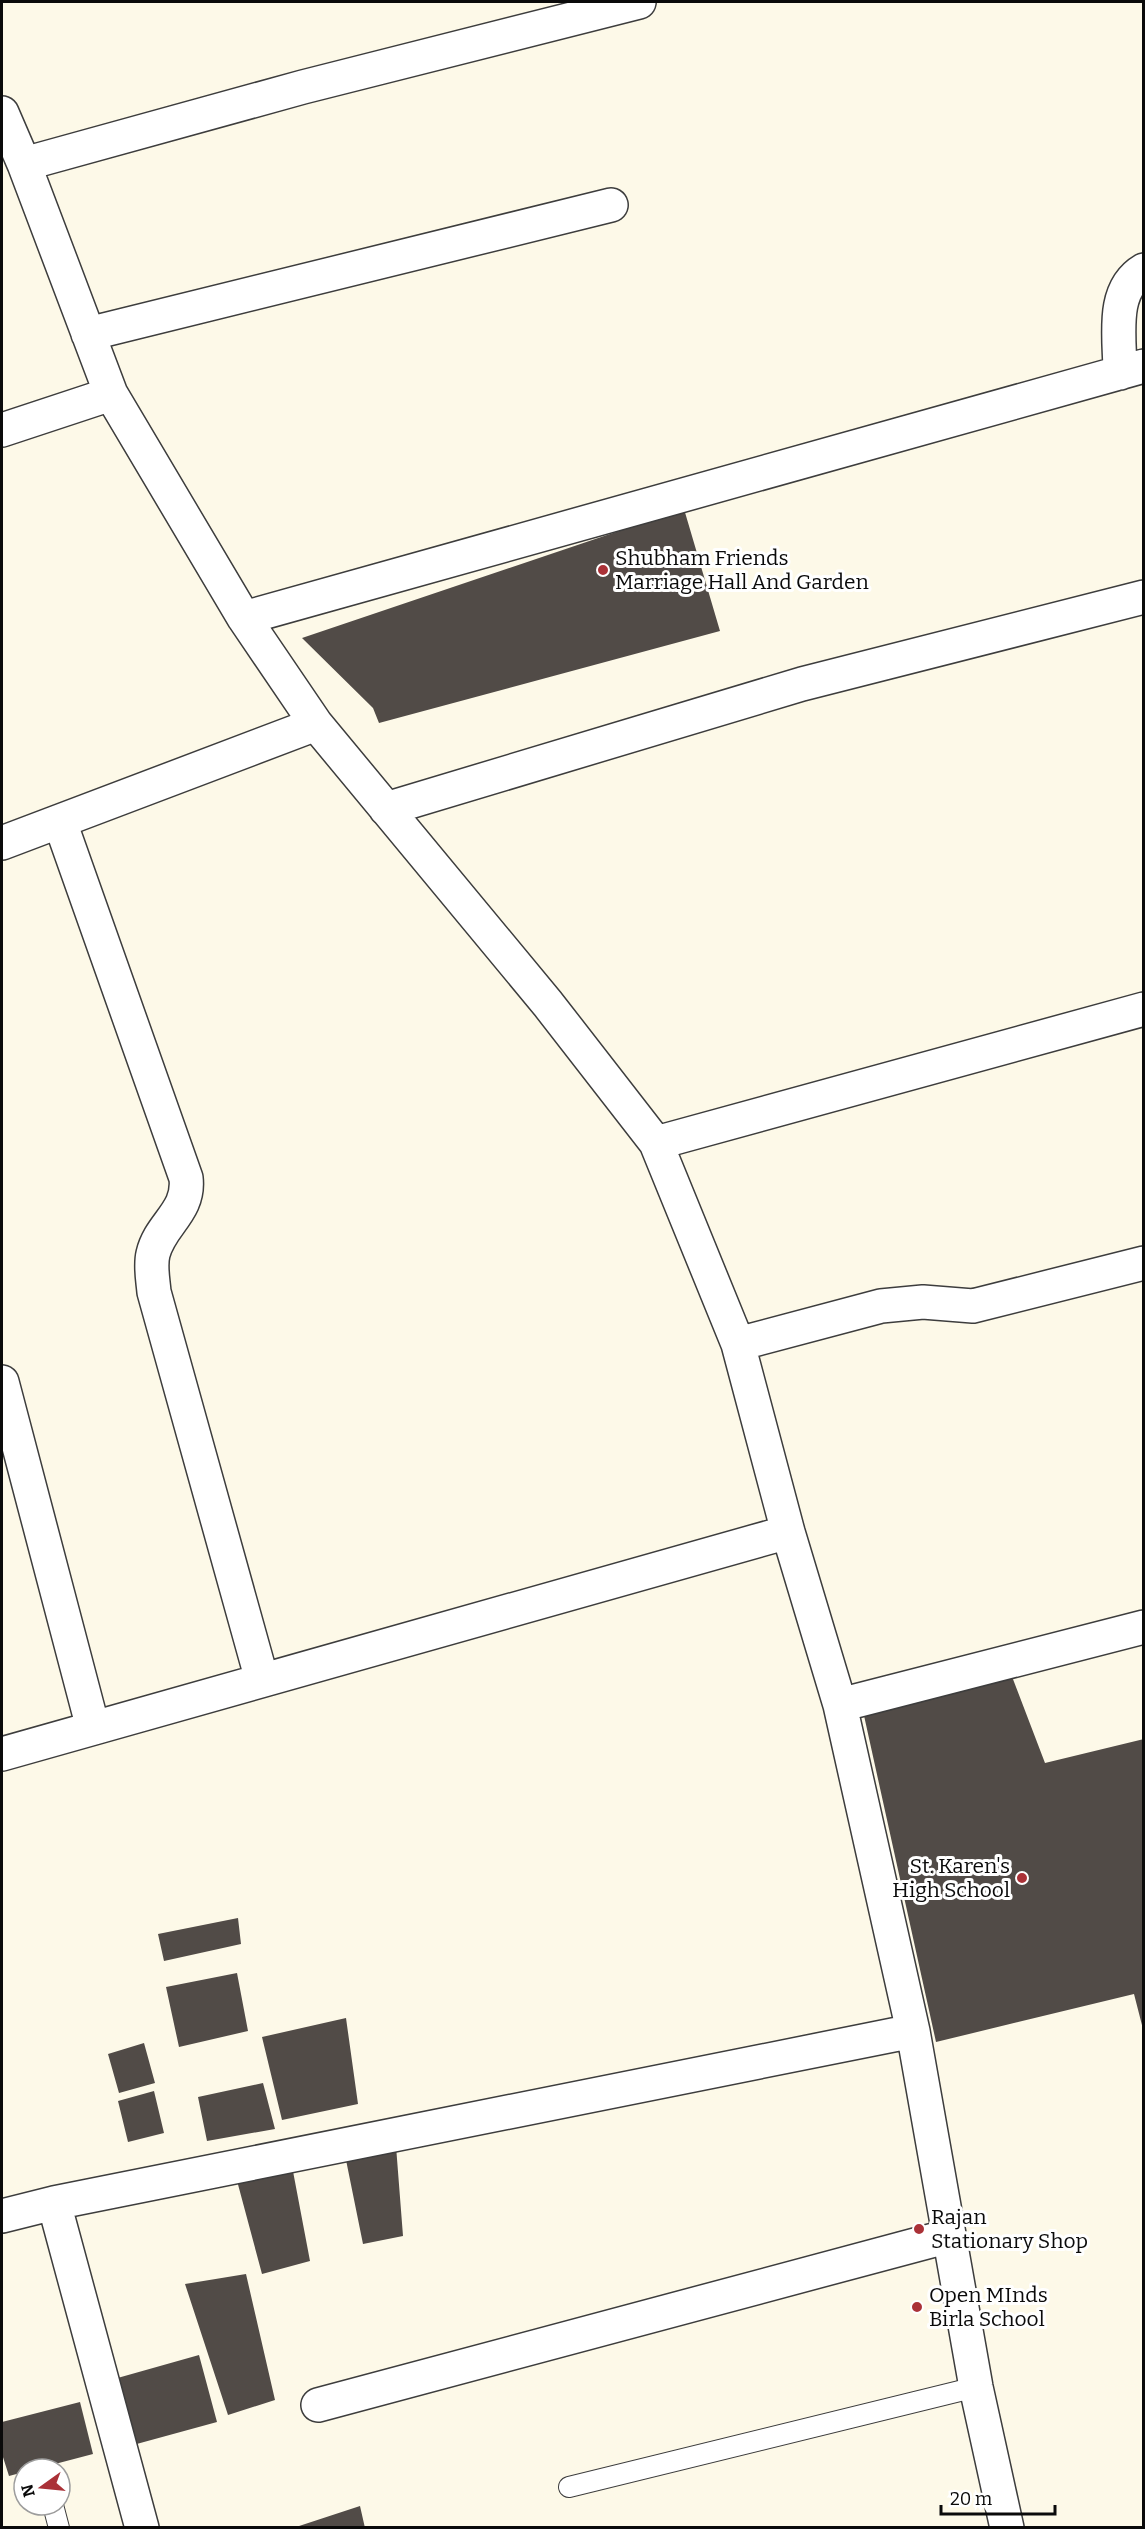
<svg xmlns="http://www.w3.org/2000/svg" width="1145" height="2529" font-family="Bitter,serif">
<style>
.building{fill:#514b47}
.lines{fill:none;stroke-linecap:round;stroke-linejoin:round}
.service-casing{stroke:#3d3d3d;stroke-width:22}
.minor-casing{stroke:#3d3d3d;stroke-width:36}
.service{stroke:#fff;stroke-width:20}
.minor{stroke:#fff;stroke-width:33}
.poi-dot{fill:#aa3137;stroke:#fff;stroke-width:2}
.labels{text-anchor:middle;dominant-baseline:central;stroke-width:6;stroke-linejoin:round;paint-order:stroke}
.poi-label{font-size:21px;fill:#0a0a0a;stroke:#fff;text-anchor:start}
</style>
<rect width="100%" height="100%" fill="#fdf9e8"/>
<path class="building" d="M684,509L720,631L379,723L373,708L302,638Z
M1011,1674L1045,1763L1144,1739V2033L1134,1994L936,2042L863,1711Z
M238,1918L241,1944L164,1961L158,1934Z
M237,1973L248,2031L179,2047L166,1987Z
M346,2018L358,2104L282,2120L262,2037Z
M144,2043L155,2083L119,2093L108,2054Z
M263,2083L275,2129L207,2141L198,2097Z
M154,2091L164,2133L128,2142L118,2101Z
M396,2146L403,2236L363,2244L345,2155Z
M292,2166L310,2261L262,2274L236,2177Z
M246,2274L275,2400L228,2415L185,2284Z
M199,2355L217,2422L133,2445L114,2379Z
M80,2402L93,2454L36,2469H24V2472L9,2476L2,2454V2422Z
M360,2506L365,2528H296V2527Z"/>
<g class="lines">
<defs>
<path id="service" d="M569,2487L976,2387
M53,2505L59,2528"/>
<path id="minor" d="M2,113L24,164L111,394L244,618L316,724
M24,164L303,87L639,2
M88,334L611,205
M1120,373C1120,338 1110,290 1144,270
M2,430L111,394
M244,618L1144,366
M386,809L802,684L1144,597
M60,822L186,1178C190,1212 160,1224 153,1254C150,1266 153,1280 154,1292L262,1680
M2,843L316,724L548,1004L656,1143L738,1344L788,1532L840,1705L913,2031L976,2387L1007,2528
M656,1143L1144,1009
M738,1344L881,1306L923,1302L973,1306L1144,1263
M2,1382L93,1728
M840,1705L1144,1627
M2,1754L788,1532
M54,2203L142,2528
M2,2216L54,2203L913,2031
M318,2405L949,2236"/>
</defs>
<use href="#service" class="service-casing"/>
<use href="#minor" class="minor-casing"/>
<use href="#service" class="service"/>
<use href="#minor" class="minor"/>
</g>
<g class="poi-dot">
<circle cx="603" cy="570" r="6"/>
<circle cx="1022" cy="1878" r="6"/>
<circle cx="919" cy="2229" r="6"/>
<circle cx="917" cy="2307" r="6"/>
</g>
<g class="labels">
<g class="poi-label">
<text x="615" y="558">Shubham Friends<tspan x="615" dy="24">Marriage Hall And Garden</tspan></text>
<text x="1010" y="1866" text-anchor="end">St. Karen's<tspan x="1010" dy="24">High School</tspan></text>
<text x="931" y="2217">Rajan<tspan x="931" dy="24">Stationary Shop</tspan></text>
<text x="929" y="2295">Open MInds<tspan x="929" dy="24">Birla School</tspan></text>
</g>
</g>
<rect width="1145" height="2529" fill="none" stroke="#0a0a0a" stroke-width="6"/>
<g transform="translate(42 2487) rotate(255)"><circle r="28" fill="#ffffff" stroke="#9d9d9d" stroke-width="1.5"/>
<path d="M0-4.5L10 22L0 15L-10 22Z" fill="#aa3137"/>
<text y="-9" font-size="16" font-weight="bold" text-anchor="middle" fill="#0a0a0a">N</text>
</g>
<path d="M941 2505v9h114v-9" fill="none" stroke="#0a0a0a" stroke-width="3"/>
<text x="950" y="2505" font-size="18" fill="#0a0a0a" stroke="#ffffff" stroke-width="4.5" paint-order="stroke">20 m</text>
</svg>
